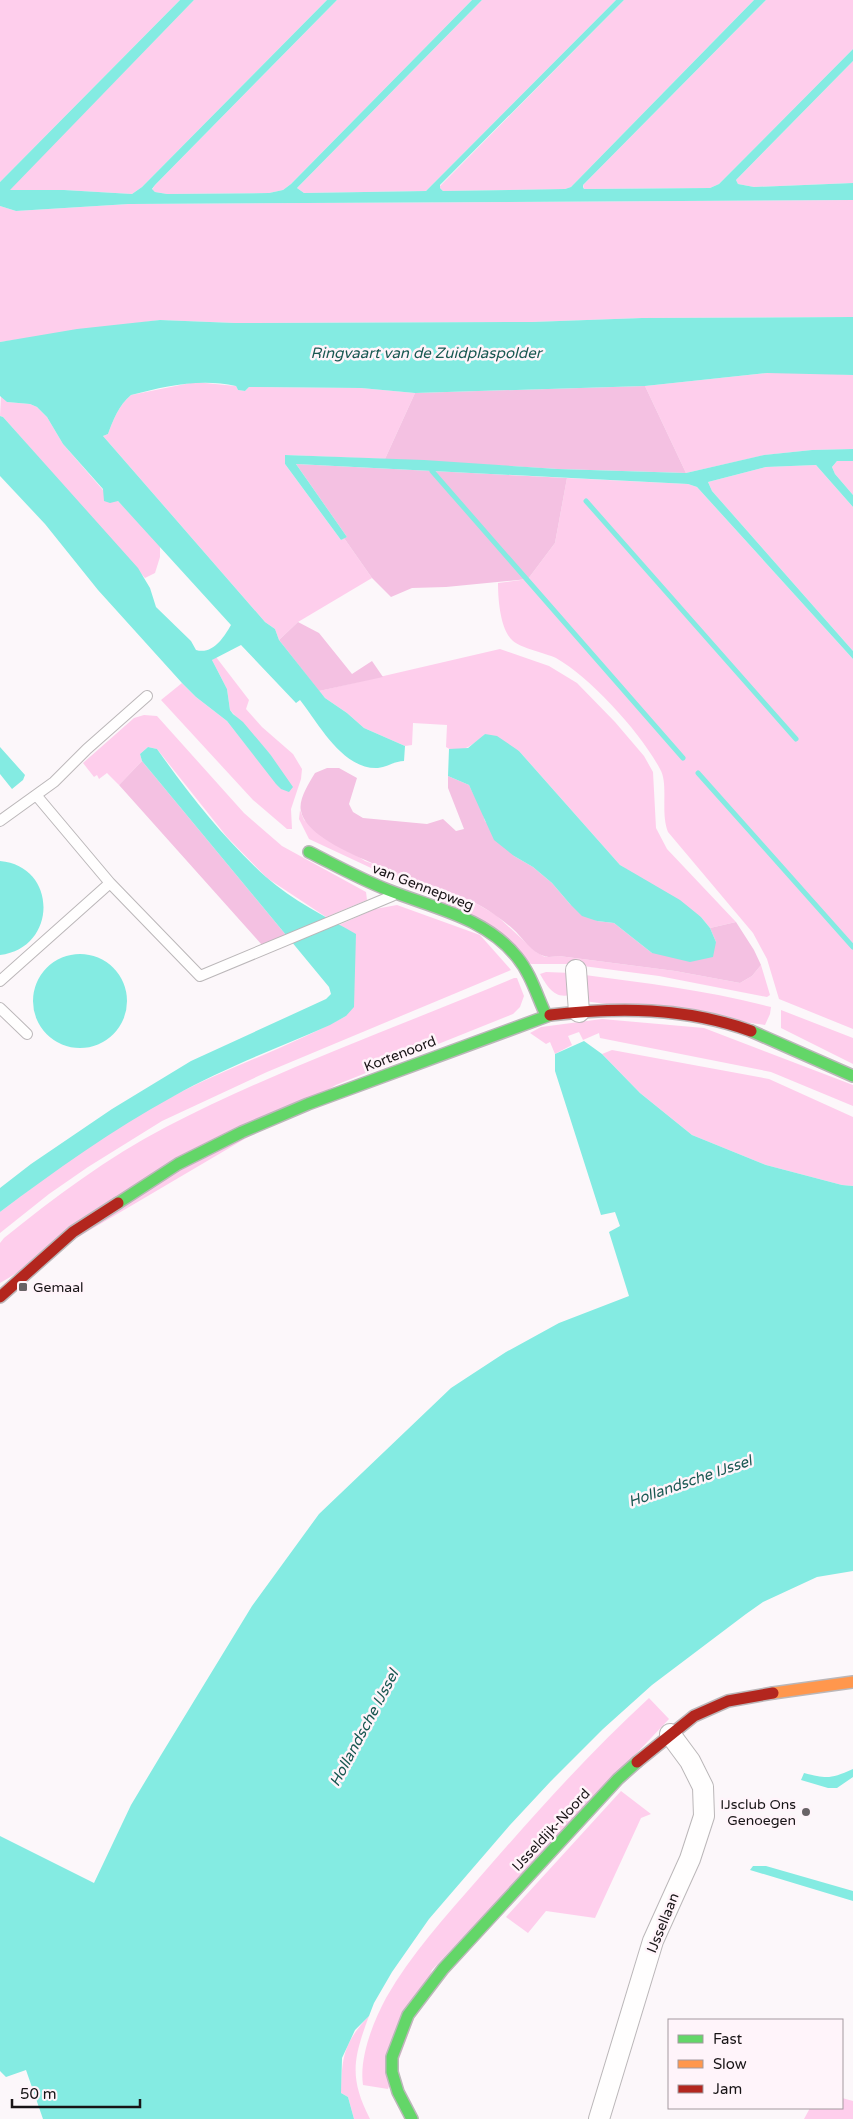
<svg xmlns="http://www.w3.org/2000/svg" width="853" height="2119" font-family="'Varela Round',sans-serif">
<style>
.green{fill:#feceec}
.forest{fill:#f4c1e2}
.water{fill:#84ebe2}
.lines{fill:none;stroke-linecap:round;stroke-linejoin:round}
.stream{stroke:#84ebe2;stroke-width:5}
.lane-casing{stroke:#bbb7b9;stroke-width:12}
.street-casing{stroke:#bbb7b9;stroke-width:22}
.fast-casing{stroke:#bbb7b9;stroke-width:14}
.slow-casing{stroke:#bbb7b9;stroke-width:14}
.jam-casing{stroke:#bbb7b9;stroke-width:14}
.lane{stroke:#fffefe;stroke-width:10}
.street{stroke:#fffefe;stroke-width:20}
.fast{stroke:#63d668;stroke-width:11}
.slow{stroke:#ff974d;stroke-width:11}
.jam{stroke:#b3261e;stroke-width:11}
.poi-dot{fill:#686366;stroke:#fff4fa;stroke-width:2}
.labels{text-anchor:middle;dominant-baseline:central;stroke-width:5;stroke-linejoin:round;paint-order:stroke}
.street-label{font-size:14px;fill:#181416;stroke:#fff4fa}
.poi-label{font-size:14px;fill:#181416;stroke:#fff4fa;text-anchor:start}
.water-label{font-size:15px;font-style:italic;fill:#195852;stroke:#fff4fa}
</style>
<rect width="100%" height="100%" fill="#fcf7fa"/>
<path class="green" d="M0,0H180L0,182Z
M194,0H327L142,187L132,194L64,190H9Z
M337,0H472L291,184L283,190L269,193L167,194L155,192L152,190L155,185Z
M482,0H616L426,191L304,193L297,188Z
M624,0H754L571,187L565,189L443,191L440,188V186Z
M766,0H853V49L719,184L710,188L584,189L583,185Z
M853,61V183L754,187L738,184L736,180Z
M853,200V317L642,318L532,322L235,323L160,320L0,342V206L16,211L129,204Z
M807,372L853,375V449L812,450L765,455L686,473L645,386L767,373Z
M195,382L236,386L238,390L245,391L249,387L361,388L415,393L385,459L285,455V464L341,540L344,538L372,578L298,622L279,640L275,629L265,622L103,436L108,434C113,420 119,405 131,395Z
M1,395L7,402L30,404L37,407L47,417L63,444L103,490L118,501L160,545V557L155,573L145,578L3,417L0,416Z
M837,461H853V495L835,474L832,467Z
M816,465L853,507V651L712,491L708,482L766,467Z
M567,478L688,484L697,487L853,659V1029L779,999L767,959L753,933L668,832C660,812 669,784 660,769C641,733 591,678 556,658C545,653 521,648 513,641C500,630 498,598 498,583L528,579L555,543Z
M500,649L549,666L577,683L615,722L644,756L653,772L656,828L667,849L736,922L710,928L701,917L620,865L519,751L485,734C475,743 460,757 446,747L447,725L413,723L412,745L405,746L364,728L347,713L325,698L319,691Z
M216,657L249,700L246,709L262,727L293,754L302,769L301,779L291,809L292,829H287L253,800L161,700L182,683L196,697L227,721L281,789L270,754L230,710L227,689L212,660Z
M144,715L157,716L244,813L282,846L366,892L367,900L326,917L267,878L227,837L157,749L148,747L140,754L142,761L119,785L107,773L99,779L97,775L94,777L83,763L134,718Z
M300,810L304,820L365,861L467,898L496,915L536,952L545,957L559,956L675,971L740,983L752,976L761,965L770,995L767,997L659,976L568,964H531L431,896L309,839L299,819Z
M397,905L480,935L511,970L267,1072L162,1121L88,1167L49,1194L0,1233V1212C56,1169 114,1126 177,1094C232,1066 291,1046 346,1016L356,935L339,925L375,909Z
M546,972L572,973L570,995C554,999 547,986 540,974Z
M585,975C647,983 710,991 771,1007L770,1014L765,1025L584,1001Z
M514,978H517L524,996L520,1007L513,1014L336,1085L0,1283V1243L4,1238C55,1197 108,1157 166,1127C278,1069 398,1027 514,978Z
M781,1010L853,1038V1064L781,1028Z
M602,1019L704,1028L853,1085V1106L771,1072L600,1038L599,1033L583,1040L579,1032L568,1036L572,1045L555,1054L550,1042L546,1044L530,1033L541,1027Z
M612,1050L769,1079L853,1117V1186L842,1185L766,1165L692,1135L640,1093L602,1054Z
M649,1698L669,1719L432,1970L388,2089L363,2085C359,2058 373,2022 386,1998C411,1954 446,1916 479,1878C533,1816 588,1754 649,1698Z
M621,1791L651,1814L641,1818L595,1918L546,1911L528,1933L506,1917Z
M369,2016C353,2059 349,2078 370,2119H354L348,2097L341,2093C342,2058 343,2043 369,2016Z
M842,2098L853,2101V2119H804L810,2108H842Z"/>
<path class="forest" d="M645,386L686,473L558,469L385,459L415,393Z
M296,464L567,478L555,543L528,579L446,587L412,588L391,597L372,578L344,538L347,537Z
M298,622L319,633L352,674L372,661L383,677L319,691L279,640Z
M142,761L286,935L262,945L119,785Z
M327,768H339L357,778L349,804L353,812L363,818L427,824L443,819L456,831L464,829L448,788V776L469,785L482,811L485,821L514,856L533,867L552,883L570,904L597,921L614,923L652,953L716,942L710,928L736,922L754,950L761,965L752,976L740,983L675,971L559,956C555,956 548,958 544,956C532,953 522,937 513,929C499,917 482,905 465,898C429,881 309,851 301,811C298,800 309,783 315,773Z"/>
<path class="water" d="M180,0H194L10,190H64L132,194L142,187L327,0H337L155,185L152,189L155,192L167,194L269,193L283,190L291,184L472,0H482L297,188L304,193L426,191L616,0H624L440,185V188L443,191L565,189L571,187L754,0H766L583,185V187L584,189L710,188L719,184L853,49V61L736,180L738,184L754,187L853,183V200L129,204L16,211L0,206V182Z
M853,317V375L767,373L645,386L415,393L361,388L249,387L245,391L238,390L236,386C200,378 166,386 131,395C119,405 113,420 108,434L103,436L265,622L275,629L279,640L325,698L347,713L364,728L405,746L404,761C395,761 387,767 378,768C343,770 319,724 300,700L296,703L241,645L212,660L227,689L230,710L233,714L243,722L270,754L293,787L289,792L281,789L276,784L227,721L196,697L182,683L98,590L45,524L0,476V416L3,417L138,568L150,588L156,607L191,641L196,650C213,655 224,637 231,625L118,501L110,503L104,501L103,489L63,444L47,417L37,407L30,404L7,402L0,396V342L77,329L160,320L235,323L532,322L642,318Z
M853,449V461H837L832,467L835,474L853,495V507L816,465L766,467L708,482L712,491L853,651V659L697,487L688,484L296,464L347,537L341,540L285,464V455L424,460L558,469L686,473L764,455L812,450Z
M485,734L497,736L519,751L620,865L680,900L701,917L710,928L716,942L713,957L690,962L652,953L614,923L597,921L582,916L570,904L552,883L533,867L514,856L494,840L469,785L448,776L449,749L468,748Z
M0,747L25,775L23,780L12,789L0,774Z
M148,747L157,749C189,794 225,840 266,877C292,900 326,917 356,934L354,1007L346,1016L330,1025C278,1048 223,1068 174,1096C112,1130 56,1170 0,1212V1188L31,1164L112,1109L191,1061L326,999L331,994L329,987L142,761L140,754Z
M0,861C58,866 58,948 0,955Z
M33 1001a47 47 0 1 1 94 0a47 47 0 1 1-94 0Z
M584,1041L602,1054L640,1093L692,1135L766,1165L842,1185L853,1186V1571L817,1577L763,1602L746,1614L652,1685L603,1729L551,1781L510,1825L429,1919L392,1972L374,2003L369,2016L355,2030L342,2058L341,2093L348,2097L354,2119H43L26,2070L6,2077L0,2071V1836L94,1883L131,1805L161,1755L252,1606L319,1514L451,1388L506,1352L559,1323L629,1296L609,1232L620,1226L615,1212L601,1215L555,1071V1054Z
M853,1769V1777L837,1788H828L801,1780L804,1773C828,1779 830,1779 853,1769Z
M753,1866H766L853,1891V1901L750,1870Z"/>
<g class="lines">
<path class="stream" d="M432,471L683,758
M586,501L796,739
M698,773L853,947"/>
<defs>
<path id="lane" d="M36,795L110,883L200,976L392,896
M0,821L54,782L87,749L147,696
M0,981L110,883
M0,1008L27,1034"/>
<path id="street" d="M576,970L579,1012
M599,2119L653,1941L690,1859L704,1816L703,1787L690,1761L670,1734"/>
<path id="fast" d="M309,852C335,865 360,879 388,890C433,908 485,917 517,957C531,974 537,996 546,1015
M751,1031L853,1076
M118,1203L178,1164L242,1132L308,1104L550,1015
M412,2119L398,2092L392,2072V2057L408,2015L443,1969L618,1779L637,1762"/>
<path id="slow" d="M773,1693L853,1682"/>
<path id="jam" d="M550,1015C618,1007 685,1007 751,1031
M0,1297L73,1232L118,1203
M637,1762L694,1716L728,1701L773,1693"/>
</defs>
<use href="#lane" class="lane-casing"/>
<use href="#street" class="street-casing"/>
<use href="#fast" class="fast-casing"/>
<use href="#slow" class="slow-casing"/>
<use href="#jam" class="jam-casing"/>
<use href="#lane" class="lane"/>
<use href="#street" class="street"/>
<use href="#fast" class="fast"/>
<use href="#slow" class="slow"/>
<use href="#jam" class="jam"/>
</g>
<g class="poi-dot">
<rect x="18" y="1282" width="10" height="10" rx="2.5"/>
<circle cx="806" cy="1812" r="5"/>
</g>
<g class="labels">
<g class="street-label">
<text transform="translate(423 887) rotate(21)">van Gennepweg</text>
<text transform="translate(400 1054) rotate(-21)">Kortenoord</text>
<text transform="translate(551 1830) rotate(-47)">IJsseldijk-Noord</text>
<text transform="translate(663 1923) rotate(-68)">IJssellaan</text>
</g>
<g class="poi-label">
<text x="33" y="1287">Gemaal</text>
<text x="796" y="1804" text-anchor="end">IJsclub Ons<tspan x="796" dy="16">Genoegen</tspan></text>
</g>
<g class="water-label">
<text x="426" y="353">Ringvaart van de Zuidplaspolder</text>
<text transform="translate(690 1481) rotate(-19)">Hollandsche IJssel</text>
<text transform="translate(364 1728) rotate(-62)">Hollandsche IJssel</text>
</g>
</g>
<rect x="668" y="2019" width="175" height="90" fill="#fff4fa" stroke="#a39a9f"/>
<rect x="678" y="2035" width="25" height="8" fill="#63d668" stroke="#a39a9f"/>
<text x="713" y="2044" font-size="15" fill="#181416">Fast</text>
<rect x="678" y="2060" width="25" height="8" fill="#ff974d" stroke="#a39a9f"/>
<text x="713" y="2069" font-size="15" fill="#181416">Slow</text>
<rect x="678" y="2085" width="25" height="8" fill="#b3261e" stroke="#a39a9f"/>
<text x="713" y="2094" font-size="15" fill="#181416">Jam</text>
<path d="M12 2099v8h128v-8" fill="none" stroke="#181416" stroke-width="2.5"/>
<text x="20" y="2099" font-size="15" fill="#181416" stroke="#fff4fa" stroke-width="4" paint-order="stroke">50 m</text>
</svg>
